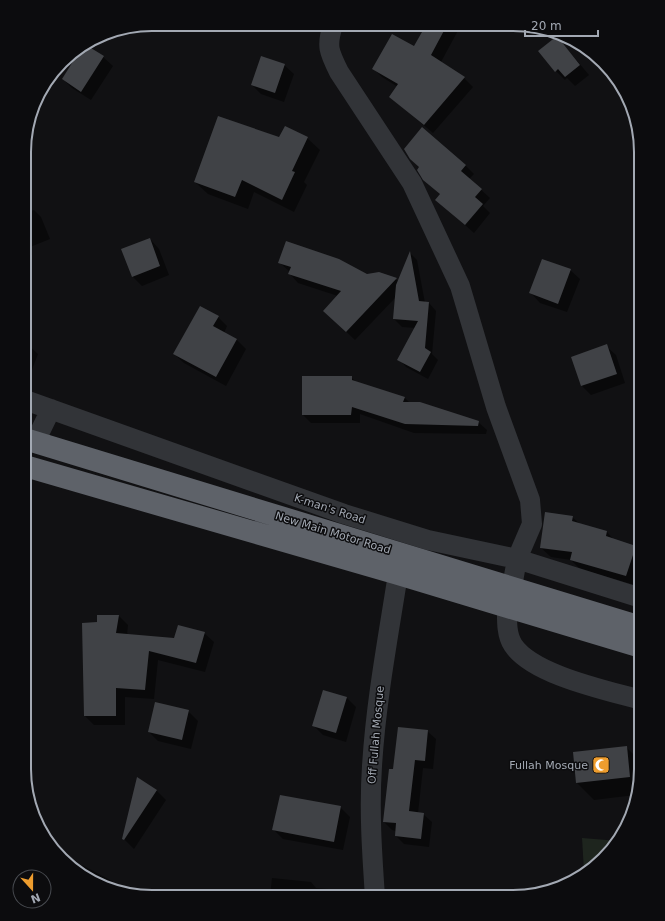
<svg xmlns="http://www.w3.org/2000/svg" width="665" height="921" font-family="'DejaVu Sans',sans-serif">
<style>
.green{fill:#1e251e}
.shadow{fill:#0007}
.building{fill:#404246}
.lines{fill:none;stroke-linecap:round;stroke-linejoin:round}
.street{stroke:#323438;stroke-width:20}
.highway{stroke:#5e6269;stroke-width:22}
.labels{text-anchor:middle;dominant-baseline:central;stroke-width:3;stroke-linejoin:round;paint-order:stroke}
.street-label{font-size:11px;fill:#a3a9b3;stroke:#0c0c0e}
.poi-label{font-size:11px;fill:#a3a9b3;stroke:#0c0c0e;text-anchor:end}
.rim{fill:none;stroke:#a3a9b3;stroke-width:2}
</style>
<rect width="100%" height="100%" fill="#111113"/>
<path class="green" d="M582,838L619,841L584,871Z"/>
<path class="shadow" d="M427,25H461L441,62L464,78L473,87L433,133L390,97L398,87L382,77L373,68L414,48Z
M557,37L589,75L575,86L567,78L565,80L556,71Z
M85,45L103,57L113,66L91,100L72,88L63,79Z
M284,65L294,74L284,102L261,94L252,85Z
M307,138L320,150L304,182L307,185L294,212L254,192L248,209L208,194L195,182L280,139Z
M465,165L474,174L469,179L490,198L483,206L490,213L474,233L437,200Z
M34,210L41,217L50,239L25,249L27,254L25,255V213Z
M150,239L159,249L169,275L142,286L133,277Z
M410,253L417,260L425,303H429L436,311L432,354L438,360L428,379L406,367L399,359L416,328L402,327L394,319L396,297L355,340L333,319L338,296L298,283L290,274V272L280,263L367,275L379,273L399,281Z
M570,270L580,279L567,312L540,303L531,293Z
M218,317L227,326L224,333L237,340L246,349L226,386L184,363L174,354Z
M25,342L38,354L25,388Z
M606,346L616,355L625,383L591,395L582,386Z
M351,377L357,383L405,398L410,403L478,422L487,430L486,434L414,433L360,414V423H311L303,415Z
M572,517L580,524L607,532L614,540L635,547L641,552V568L635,585L580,569L571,560L551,557L541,548Z
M98,616H119L128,625L127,635L175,639L204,633L214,642L205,672L158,660L154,699L125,697V725H94L85,716Z
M347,698L356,707L346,742L323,735L313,725Z
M188,711L198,721L191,749L158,741L149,732Z
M427,731L436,739L433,769L423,768L418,813L423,814L432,822L429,847L404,844L396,836V831L392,830L384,822Z
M626,747L641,762V778L635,795L594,800L577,783Z
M138,778L157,791L166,800L134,849L123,838Z
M340,807L350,817L343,850L283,839L274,830Z
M82,865L112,881L121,891L81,875L78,873Z
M272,878L311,882L316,888L340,890L346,897L270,896Z"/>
<path class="building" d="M426,25H447L431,55L465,77L424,125L389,97L398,84L372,69L392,34L414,46Z
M557,36L580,65L565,77L558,69L555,72L538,51Z
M86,45L104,56L81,92L62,79L82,47Z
M261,56L285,64L275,93L251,85Z
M218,116L279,137L285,126L308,137L292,171L295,172L282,200L242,180L235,197L194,182Z
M422,127L466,165L461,171L482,189L475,197L483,204L465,225L435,200L440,194L423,180L417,170L419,167L410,159L404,149Z
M150,238L160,266L132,277L121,249Z
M286,241L339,259L367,274L379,272L397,278L346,332L323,311L341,291L288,274L291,267L278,263Z
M410,251L419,301L429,302L425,348L431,352L420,372L397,360L418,321L393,319L396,285Z
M542,259L571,269L558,304L529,293Z
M200,306L219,316L213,326L237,339L216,377L173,354Z
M607,344L617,374L581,386L571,357Z
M302,376H352V380L405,397L403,402H420L479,421L478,426L405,424L352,407L351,415H302Z
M545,512L573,516L572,521L607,531L606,536L636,546L626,576L570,560L572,552L540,548Z
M97,615H119L116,633L174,638L178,625L205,632L196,663L149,651L145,690L116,688V716H84L82,623L97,622Z
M323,690L347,697L336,733L312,726Z
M155,702L189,710L182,740L148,732Z
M398,727L428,730L425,761L415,760L409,811L424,813L421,839L395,836L396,823L383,822L389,769H393Z
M627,746L630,777L576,783L573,752Z
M137,777L157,790L124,840L122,839Z
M280,795L341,806L334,842L272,830Z"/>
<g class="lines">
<path class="street" d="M333,25C326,46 329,52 339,72L412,183L460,286L496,407L530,500L532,524L517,559L512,587
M25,400L344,514L428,540L517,559L641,598
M35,442L51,409
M507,606C507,619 506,634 513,645C533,675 606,690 641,700
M375,897C372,853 369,810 372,766C376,701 388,638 398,574"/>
<path class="highway" d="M25,439L641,627
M25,466L398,574L641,647"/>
</g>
<defs>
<symbol id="mosque-square" viewBox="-11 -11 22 22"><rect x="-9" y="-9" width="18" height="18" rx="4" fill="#ee9d2e" stroke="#0c0c0e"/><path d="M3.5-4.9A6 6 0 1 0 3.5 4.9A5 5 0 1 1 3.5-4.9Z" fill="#fff"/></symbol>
</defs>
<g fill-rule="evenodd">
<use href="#mosque-square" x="591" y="755" width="20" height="20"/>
</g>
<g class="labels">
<g class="street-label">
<text transform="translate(330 509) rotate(18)">K-man's Road</text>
<text transform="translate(333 533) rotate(17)">New Main Motor Road</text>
<text transform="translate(376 735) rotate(-85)">Off Fullah Mosque</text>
</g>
<g class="poi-label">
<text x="588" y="765">Fullah Mosque</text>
</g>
</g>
<path d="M0 0H665V921H0ZM152 31H513A121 121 0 0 1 634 152V769A121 121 0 0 1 513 890H152A121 121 0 0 1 31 769V152A121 121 0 0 1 152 31Z" fill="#0c0c0e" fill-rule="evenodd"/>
<path class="rim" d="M152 31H513A121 121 0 0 1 634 152V769A121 121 0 0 1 513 890H152A121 121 0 0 1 31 769V152A121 121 0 0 1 152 31Z"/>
<g transform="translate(32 889) rotate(159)"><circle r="19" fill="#0c0c0e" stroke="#484b50"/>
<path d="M0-3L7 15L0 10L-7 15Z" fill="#ee9d2e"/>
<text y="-6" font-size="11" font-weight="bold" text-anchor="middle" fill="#a3a9b3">N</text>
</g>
<path d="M525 30v6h73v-6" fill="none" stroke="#a3a9b3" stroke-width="2"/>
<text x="531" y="30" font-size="12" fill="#a3a9b3" stroke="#0c0c0e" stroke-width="3" paint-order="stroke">20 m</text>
</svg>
